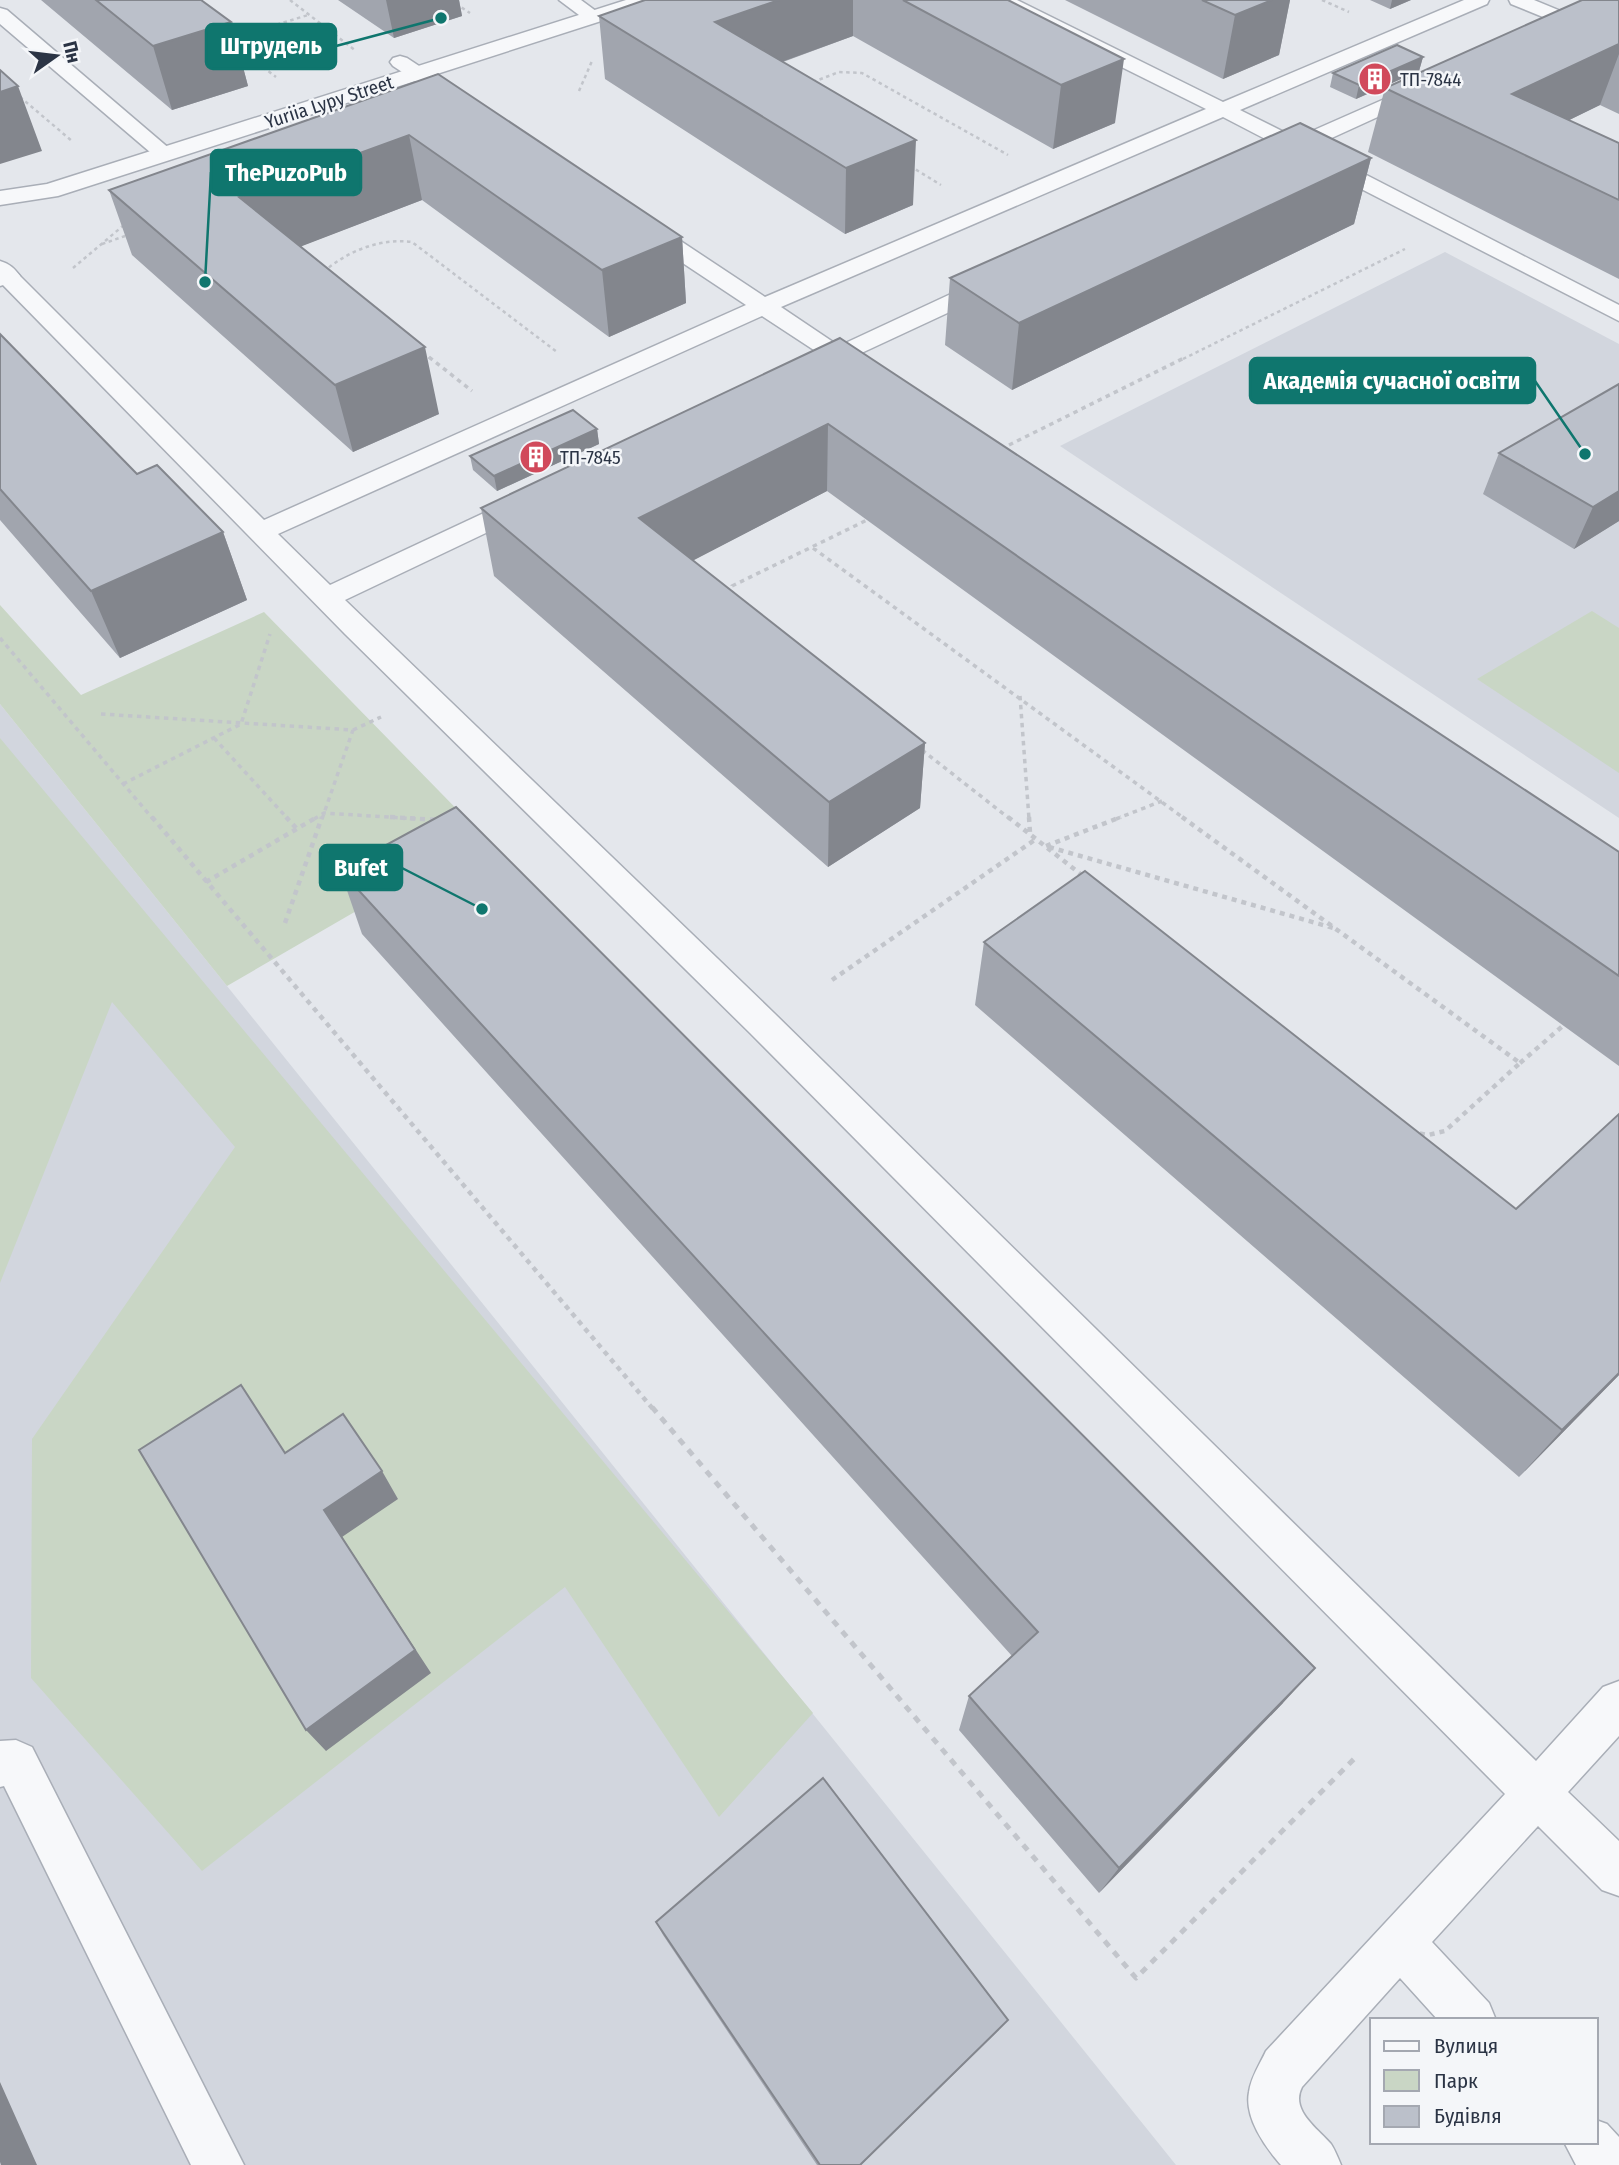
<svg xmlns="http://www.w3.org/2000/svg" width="1619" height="2165" font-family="'Fira Sans Condensed',sans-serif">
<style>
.built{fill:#d2d6de}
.green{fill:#c9d6c5}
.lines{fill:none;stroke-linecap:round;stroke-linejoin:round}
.service-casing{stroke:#a9aeb7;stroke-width:3}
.minor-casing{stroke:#a9aeb7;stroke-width:3}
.path-far3{stroke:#c2c5cb;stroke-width:2.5;stroke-dasharray:3.5 3.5;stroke-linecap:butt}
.path-far2{stroke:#c2c5cb;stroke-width:3.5;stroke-dasharray:4.5 4.5;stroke-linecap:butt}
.path-far1{stroke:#c2c5cb;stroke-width:4.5;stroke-dasharray:5 5;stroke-linecap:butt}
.path{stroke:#c2c5cb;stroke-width:5;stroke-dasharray:7 7;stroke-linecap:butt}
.service{fill:#f7f8fa;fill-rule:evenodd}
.minor{fill:#f7f8fa;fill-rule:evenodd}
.wall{fill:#a1a5ae}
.shaded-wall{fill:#83868d}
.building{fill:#bbc0ca;stroke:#83868d;stroke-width:2}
.labels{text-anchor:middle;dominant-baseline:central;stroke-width:5;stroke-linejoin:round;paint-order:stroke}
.far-poi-label{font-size:19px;fill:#2b3445;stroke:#f4f6f9;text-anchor:start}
.far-street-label{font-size:19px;fill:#2b3445;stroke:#f4f6f9}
.leader{fill:none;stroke:#0f766e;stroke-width:2.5}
.callout-dot{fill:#0f766e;stroke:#f4f6f9;stroke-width:2.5}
.callout{fill:#0f766e;stroke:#0f766e;stroke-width:2.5}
.callout-label{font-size:24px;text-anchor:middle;font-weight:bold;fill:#fff}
</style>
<rect width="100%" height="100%" fill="#e4e7ec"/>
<path class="built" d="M1445,252L1619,344V818L1060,446Z
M0,704L227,986L1176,2165H0Z"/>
<path class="green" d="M0,605L81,695L264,612L484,837L227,986L0,704Z
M1592,611L1619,628V773L1477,679Z
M0,738L813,1713L719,1817L565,1587L202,1871L31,1678L32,1439L235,1147L112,1002L0,1283Z"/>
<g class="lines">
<defs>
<path id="service" d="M559,0H581L604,17L601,21H587Z
M993,0H1017L1223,102L1464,0H1489L1487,4L1240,110L1296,138L1414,86H1428L1431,90L1428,94L1312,147L1619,305V321L1295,155L1281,159L1274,157L1270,153L1279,146L1223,117L781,307L839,346L983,279H999L1003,284L999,289L855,356L875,372L872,377C857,381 848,373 836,365L819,371L810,369L807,364L820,354L762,316L278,534L330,585L516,498L525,496L534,498L538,504L534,510L345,600L774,1013L1536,1761L1603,1687L1619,1681V1736L1568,1792L1619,1841V1896L1602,1890L1538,1826L1432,1942L1489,2003L1496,2020H1438L1400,1978L1302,2087C1290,2110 1317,2128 1331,2144C1335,2150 1338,2158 1341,2165H1281C1265,2147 1244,2117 1249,2092C1251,2077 1260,2064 1266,2051L1505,1794L750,1033L345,634L0,282V271H15L264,520L746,305L636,232L633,227L636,222H652L765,297L1206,109L995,4Z
M1509,0H1534L1619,35V48L1511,4Z
M0,8L7,10L171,150L175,154L171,158H157L0,24Z
M400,56L407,58L457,91L460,95L457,99H443L393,66L390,62L393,58Z
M16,1740L32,1747L244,2165H191L4,1786L0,1787V1741Z
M1596,2120L1607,2124L1619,2137V2165H1576L1564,2142H1596Z"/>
<path id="minor" d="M626,0H657L654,4L58,196L0,205V191L47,184Z
M0,261C10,264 14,268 20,276L16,281L0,286Z"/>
</defs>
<use href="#service" class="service-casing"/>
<use href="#minor" class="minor-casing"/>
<path class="path-far3" d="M290,0L356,51
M450,0L470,13
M1322,0L1349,12
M230,39L308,15
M235,46L276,77
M813,82L839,72L862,73L1008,155
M579,91L592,61
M20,97L72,141
M910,166L941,185
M102,244L131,234
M73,268L124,225
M329,273L327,269C350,250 382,238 412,242L557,352
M423,353L431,359
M1183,359L1405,249"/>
<path class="path-far2" d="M429,357L472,391
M1009,445L1186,357
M813,548L1185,819
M731,595L732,586L867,520
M0,638L153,819
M1020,696L1029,819
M101,714L353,730L322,819
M353,730L381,717
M214,738L288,819
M922,750L1010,819
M123,784L241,724L270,634
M314,819L324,813L419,819
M1116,819L1162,801"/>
<path class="path-far1" d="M152,817L653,1409
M286,817L297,829
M390,817L438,820
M1008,817L1083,876
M1029,817L1030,833
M1182,817L1520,1063L1445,1131L1428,1135L1417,1133
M1046,846L1121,817
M1049,847L1337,929
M206,882L317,817
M285,923L322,817
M832,980L1036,839
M1520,1063L1565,1024"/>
<path class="path" d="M652,1407L1136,1978L1357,1756"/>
<use href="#service" class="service"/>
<use href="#minor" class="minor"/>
</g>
<path class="wall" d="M41,0H201L231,22L248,86L172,110Z
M338,0H459L462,16L394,38Z
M645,0H1008L1115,123L1053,149L853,36L783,62L913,205L845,234L605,79L599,16Z
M1065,0H1290L1279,55L1223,79Z
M1370,0H1411L1390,9Z
M1619,0V114L1600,105L1569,120L1619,143V279L1368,152L1385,88Z
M1423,57L1419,71L1356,99L1330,87L1333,73Z
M438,74L682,237L686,303L609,337L422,200L301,246L439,414L353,452L132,255L109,190Z
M1371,158L1354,224L1012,390L945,345L950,278Z
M0,334L137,474L223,532L247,600L120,658L0,520Z
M840,338L1619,852V1066L827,491L693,560L925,743L920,808L828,867L494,576L481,508Z
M1619,384V521L1574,549L1483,494L1499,453Z
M597,429L599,444L497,491L473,470L470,456Z
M340,870L1283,1703L1099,1893L959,1730L969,1696L1012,1656L362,934Z
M984,942L1516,1209L1619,1375L1519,1477L975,1005Z
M656,1922L999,2030L861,2165H817L663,1935Z"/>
<path class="shaded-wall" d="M386,0H459L462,16L394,38Z
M779,0H853V36L718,85L715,22Z
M1272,0H1290L1279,55L1223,79L1235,15Z
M1392,0H1411L1390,9Z
M231,22L248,86L172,110L153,46Z
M1619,44V54L1600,105L1512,148V94Z
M1423,57L1419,71L1356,99L1359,85Z
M1124,59L1115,123L1053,149L1061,85Z
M18,86L42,151L0,164V92Z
M409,135L422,200L258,263L239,197Z
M916,140L913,205L845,234L846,168Z
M1371,158L1354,224L1012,390L1019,323Z
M682,237L686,303L609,337L602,270Z
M425,347L439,414L353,452L335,385Z
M828,424L827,491L646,585L639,518Z
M597,429L599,444L497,491L494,476Z
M1619,491V521L1574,549L1593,507Z
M223,532L247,600L120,658L91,591Z
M925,743L920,808L828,867L829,802Z
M1619,1373V1375L1519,1477L1562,1430Z
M382,1471L398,1499L342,1537L431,1673L326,1751L306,1730L324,1510Z
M1315,1668L1283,1703L1099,1893L1119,1868Z
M0,2082L37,2165H1L0,2162Z"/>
<path class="building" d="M96,0H201L231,22L153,46Z
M645,0H779L715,22L916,140L846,168L599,16Z
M903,0H1008L1124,59L1061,85Z
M1202,0H1272L1235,15Z
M1582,0H1619V44L1512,94L1619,143V200L1385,88Z
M1397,45L1423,57L1359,85L1333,73Z
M0,70L18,86L0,92Z
M438,74L682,237L602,270L409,135L239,197L425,347L335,385L109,190Z
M1300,123L1371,158L1019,323L950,278Z
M0,334L137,474L157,465L223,532L91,591L0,489Z
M840,338L1619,852V976L828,424L639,518L925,743L829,802L481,508Z
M1619,384V491L1593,507L1499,453Z
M573,410L597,429L494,476L470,456Z
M456,807L1315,1668L1119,1868L969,1696L1038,1632L340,870Z
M1085,871L1516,1209L1619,1114V1373L1562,1430L984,942Z
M241,1385L285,1453L343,1414L382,1471L324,1510L415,1650L306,1730L139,1450Z
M823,1778L1008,2020L860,2165H820L656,1922Z"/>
<defs>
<symbol id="building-disc" viewBox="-11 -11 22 22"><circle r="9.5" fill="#d1495b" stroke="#f4f6f9"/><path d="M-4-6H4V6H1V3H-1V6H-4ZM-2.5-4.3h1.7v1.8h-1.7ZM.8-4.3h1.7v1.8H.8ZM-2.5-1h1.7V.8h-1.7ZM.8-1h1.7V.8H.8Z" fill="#fff"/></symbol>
</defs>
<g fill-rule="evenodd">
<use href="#building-disc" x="1356" y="60" width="38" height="38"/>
<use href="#building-disc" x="517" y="438" width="38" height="38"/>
</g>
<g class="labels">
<g class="far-poi-label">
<text x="1400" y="79">ТП-7844</text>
<text x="560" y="457">ТП-7845</text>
</g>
<g class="far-street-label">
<text transform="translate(329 102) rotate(-18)">Yuriia Lypy Street</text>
</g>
</g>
<path class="leader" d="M441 18L336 46M205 282L211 172M1585 454L1535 381M482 909L402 868"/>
<g class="callout-dot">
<circle cx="441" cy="18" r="7"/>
<circle cx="205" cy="282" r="7"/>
<circle cx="1585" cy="454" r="7"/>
<circle cx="482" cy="909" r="7"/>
</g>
<g class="callout">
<rect x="206" y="24" width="130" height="45" rx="7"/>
<rect x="211" y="150" width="150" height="45" rx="7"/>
<rect x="1250" y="358" width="285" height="45" rx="7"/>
<rect x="320" y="845" width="82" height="45" rx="7"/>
</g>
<g class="callout-label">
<text x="271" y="54">Штрудель</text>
<text x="286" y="181">ThePuzoPub</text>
<text x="1392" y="389">Академія сучасної освіти</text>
<text x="361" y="876">Bufet</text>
</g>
<rect x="1370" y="2018" width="228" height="126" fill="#f4f6f9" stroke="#a4a8b1" stroke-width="2"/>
<rect x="1384" y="2041" width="35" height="10" fill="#f7f8fa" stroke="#a4a8b1" stroke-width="2"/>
<text x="1434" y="2053" font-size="21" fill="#2b3445">Вулиця</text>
<rect x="1384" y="2070" width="35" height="21" fill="#c9d6c5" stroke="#a4a8b1" stroke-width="2"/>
<text x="1434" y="2088" font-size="21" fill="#2b3445">Парк</text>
<rect x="1384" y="2106" width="35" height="21" fill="#bbc0ca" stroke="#a4a8b1" stroke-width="2"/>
<text x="1434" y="2123" font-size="21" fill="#2b3445">Будівля</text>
<g transform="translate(56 56) rotate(76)" stroke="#f4f6f9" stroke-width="5" paint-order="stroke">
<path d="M0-5L12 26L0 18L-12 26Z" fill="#2b3445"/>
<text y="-10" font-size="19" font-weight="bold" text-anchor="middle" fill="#2b3445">Пн</text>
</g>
</svg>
